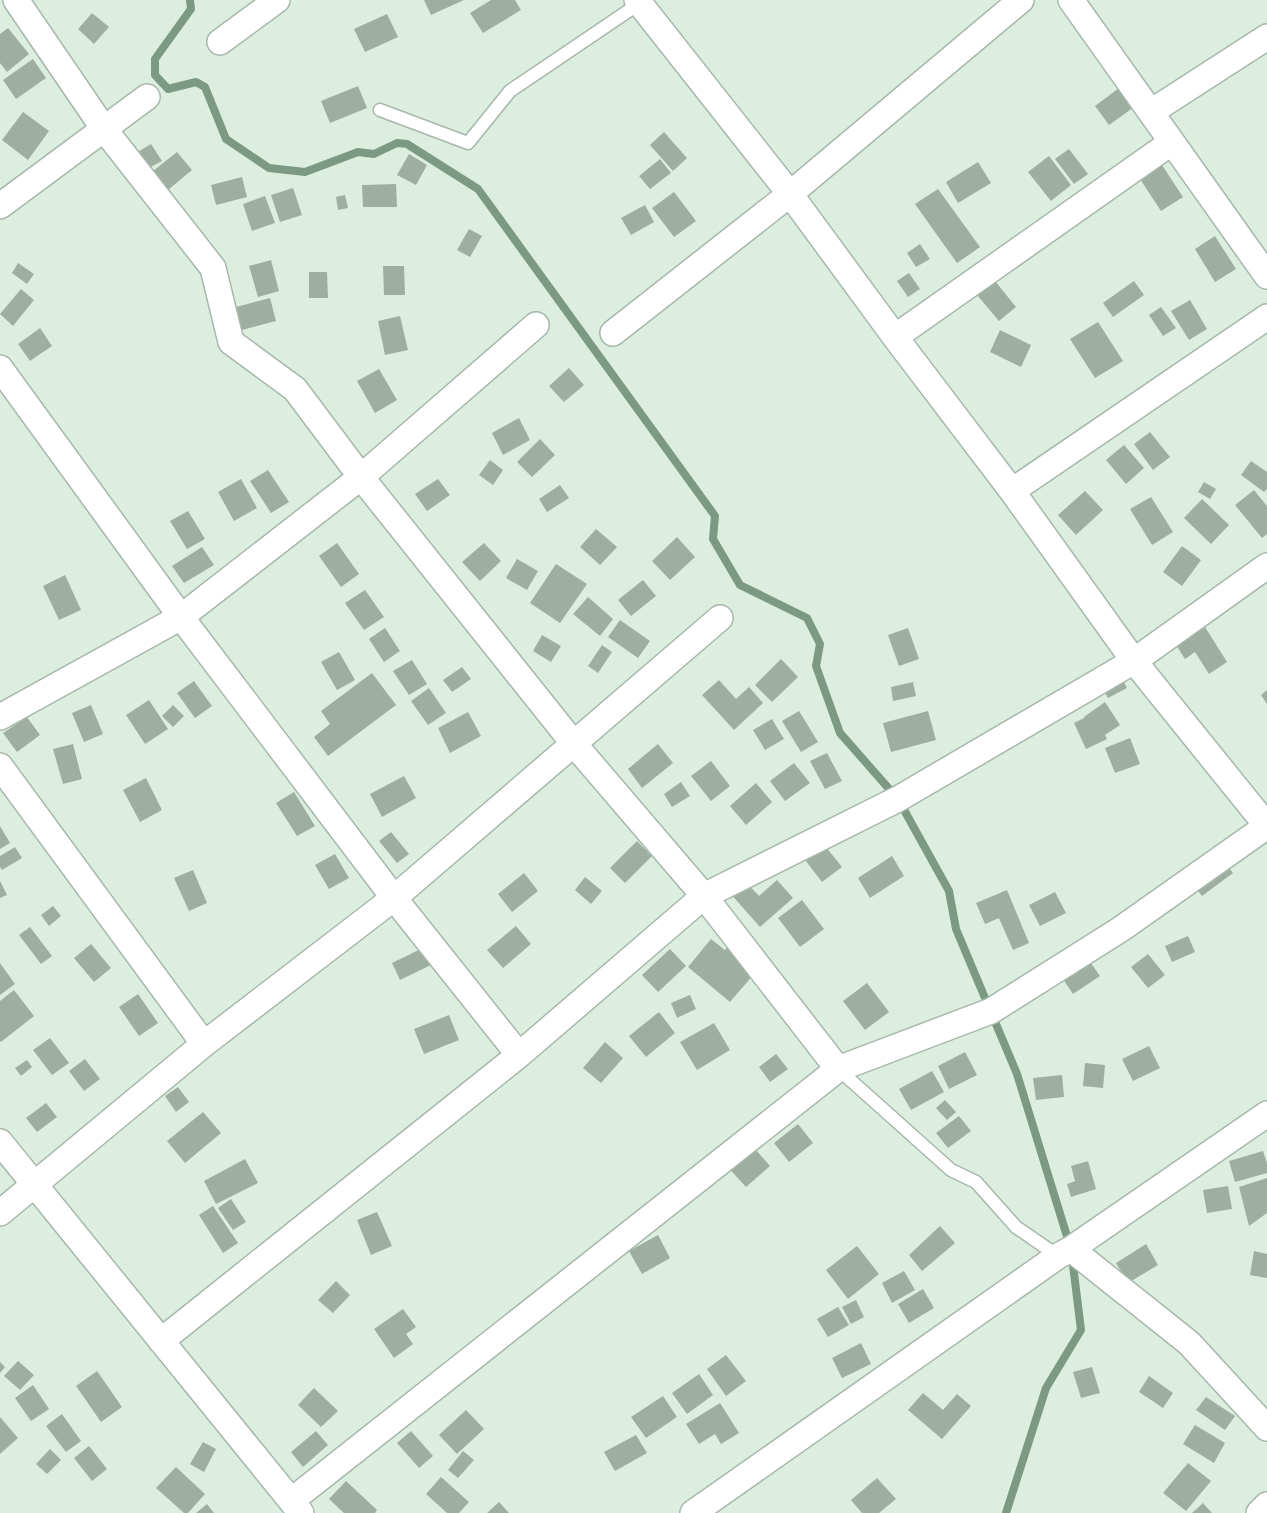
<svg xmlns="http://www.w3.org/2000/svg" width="1267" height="1513" font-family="'Fira Sans',sans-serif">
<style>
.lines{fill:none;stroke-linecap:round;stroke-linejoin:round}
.stream{stroke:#7b9983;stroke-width:8}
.building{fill:#9eafa2}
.service-casing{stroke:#a7b7ab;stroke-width:15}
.minor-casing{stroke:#a7b7ab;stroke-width:28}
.service{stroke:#fff;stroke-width:12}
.minor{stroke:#fff;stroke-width:25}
</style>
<rect width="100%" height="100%" fill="#dceee0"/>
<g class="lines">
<path class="stream" d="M190,0L191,9L155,59V75L168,89L196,82L205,87L226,139L269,168L305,172L358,152L374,154L397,143L407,144L478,189L715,516L713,539L740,585L807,618L820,644L816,666L840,733L898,799L949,891L956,929L1017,1074L1070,1246
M1006,1513L1046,1388L1081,1330L1072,1257"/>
</g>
<path class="building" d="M424,0H464L431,15Z
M491,0H515L521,10L483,33L470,13Z
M92,13L109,27L94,44L78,29Z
M387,14L398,37L365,52L354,29Z
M8,28L29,54L7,72L0,63V34Z
M33,59L46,78L16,99L3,80Z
M1123,85L1137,105L1109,125L1095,106Z
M358,86L367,108L330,123L321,101Z
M23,112L49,131L28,160L2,140Z
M664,132L687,158L673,171L650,145Z
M151,144L162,161L147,169L136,153Z
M1069,149L1088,174L1074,184L1055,159Z
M177,152L192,170L168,190L153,171Z
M409,154L427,165L416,185L397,175Z
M1049,156L1071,185L1051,201L1028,172Z
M660,159L671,173L650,189L639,176Z
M978,162L991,183L958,203L946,182Z
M1162,165L1183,197L1161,211L1140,179Z
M242,177L247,197L216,205L211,185Z
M396,184L397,207H363L362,185Z
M293,188L302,215L280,222L271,195Z
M938,189L980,247L957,263L915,204Z
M674,192L696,221L674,237L652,208Z
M345,195L348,208L338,210L336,197Z
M265,196L275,223L252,231L243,204Z
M645,205L654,222L631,235L621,218Z
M469,229L482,236L470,257L457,250Z
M1215,236L1236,269L1215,282L1195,249Z
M920,244L930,259L916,267L907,253Z
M271,260L279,291L258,297L249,266Z
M18,263L34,274L27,284L12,273Z
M383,266H404L405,295H384Z
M309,272H327L328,298H309Z
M909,273L920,289L908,297L897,281Z
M995,281L1016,307L999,321L977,295Z
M1134,281L1144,295L1113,317L1103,303Z
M21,289L34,300L13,326L0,314Z
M270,298L276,321L242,330L236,307Z
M1190,300L1207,329L1189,340L1171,311Z
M1161,307L1176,328L1163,336L1149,315Z
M400,316L408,350L385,355L378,321Z
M1098,322L1123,361L1095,378L1070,339Z
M40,328L52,346L30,361L18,344Z
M1000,330L1031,345L1021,367L990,352Z
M569,368L584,385L564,402L549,386Z
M379,369L397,400L375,413L357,381Z
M519,418L530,440L503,455L492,433Z
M1150,432L1170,457L1153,470L1134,444Z
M540,439L555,455L532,477L517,462Z
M1124,445L1144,468L1126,484L1106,460Z
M490,460L503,470L493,485L479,475Z
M1251,461L1267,472V489L1264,492L1241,475Z
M268,470L289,502L271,513L250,481Z
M241,479L257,508L234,521L218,492Z
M438,479L450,495L427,511L415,494Z
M1204,482L1216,489L1210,499L1198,492Z
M560,485L569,498L547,512L539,499Z
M1254,490L1267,506V534L1262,538L1235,505Z
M1085,491L1103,510L1076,535L1058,515Z
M1151,497L1173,532L1152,545L1130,509Z
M1202,499L1229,525L1211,544L1184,518Z
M188,511L205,539L187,549L170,521Z
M596,529L617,547L600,565L580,547Z
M677,537L695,557L670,580L652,561Z
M337,543L359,574L341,587L319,556Z
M484,543L501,561L480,581L462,562Z
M1182,546L1201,560L1182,586L1163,572Z
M202,547L214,565L184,583L172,566Z
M517,559L538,571L527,590L506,578Z
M556,564L587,584L560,623L530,603Z
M65,575L81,610L59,620L43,586Z
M643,580L656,596L631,616L618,600Z
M365,590L384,617L364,630L345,603Z
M588,597L613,619L600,636L573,614Z
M620,620L650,641L638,658L608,637Z
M1205,627L1227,662L1209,674L1195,652L1185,659L1176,645Z
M385,628L400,651L384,662L369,639Z
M908,628L919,659L899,666L888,635Z
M542,635L561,646L551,662L533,651Z
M602,645L612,652L598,673L588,666Z
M339,652L355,680L337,690L321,662Z
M781,659L798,677L772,702L755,685Z
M412,660L427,684L409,695L393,671Z
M462,667L471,679L452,692L443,680Z
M372,673L396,705L328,756L314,737L330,724L321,711Z
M1121,677L1127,688L1108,698L1102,687Z
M719,680L736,699L749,687L763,703L734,730L702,695Z
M194,681L212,706L195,718L177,693Z
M913,682L916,696L893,701L891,687Z
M429,688L446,713L428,725L411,701Z
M1267,690V704L1261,695Z
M149,700L168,729L145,744L126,715Z
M1105,702L1120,725L1105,735L1107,739L1086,749L1074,723L1084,718V717Z
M91,705L103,734L84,742L72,713Z
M173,705L184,716L173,727L162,716Z
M799,711L818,742L801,752L782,721Z
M928,711L936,740L891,752L883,723Z
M468,712L481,736L450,753L438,728Z
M27,717L40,735L17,752L3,733Z
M772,719L784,739L765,750L753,730Z
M1130,738L1140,764L1115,773L1105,748Z
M73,744L82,779L63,784L53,749Z
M658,744L673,763L642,788L628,769Z
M827,753L842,781L825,789L810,761Z
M711,761L730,786L711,801L691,776Z
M794,763L810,783L785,801L770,781Z
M404,776L416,798L382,817L370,794Z
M146,778L162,810L140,822L123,790Z
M681,782L690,796L672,807L664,794Z
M756,783L772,802L746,825L730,806Z
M294,792L315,826L297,836L276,803Z
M0,826L10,843L0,849Z
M391,832L409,854L397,863L379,841Z
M637,841L652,856L625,883L610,868Z
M821,841L842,867L822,882L802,856Z
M15,847L22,858L2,870L0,867V856Z
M335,854L349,878L329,889L315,865Z
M892,856L904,876L870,898L858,878Z
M1224,861L1233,873L1202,896L1193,884Z
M193,870L207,903L189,911L174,878Z
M524,873L538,891L512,912L498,894Z
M585,877L602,891L591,904L575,890Z
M743,879L759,896L777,880L793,898L760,927L729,892Z
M0,881L7,895L0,898Z
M1007,890L1029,943L1013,950L999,918L985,924L976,903Z
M1055,892L1066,913L1040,926L1029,905Z
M802,900L824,929L800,947L778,918Z
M53,906L61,916L49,926L41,915Z
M516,926L531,944L503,968L487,950Z
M30,927L52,956L41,964L19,935Z
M1188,936L1195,952L1172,962L1165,946Z
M711,939L725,950L730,944L754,974L730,1002L688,967Z
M91,944L111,968L94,982L74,958Z
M427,946L435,963L400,980L392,963Z
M670,949L686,966L658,992L642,975Z
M1148,954L1165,975L1148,988L1131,967Z
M1088,959L1100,976L1073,994L1061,976Z
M0,963L15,984L0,995Z
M867,983L889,1012L865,1030L843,1001Z
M14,990L34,1016L1,1042L0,1041V1001Z
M138,994L158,1023L139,1036L119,1007Z
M690,995L696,1009L677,1018L671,1003Z
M659,1012L675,1033L646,1057L629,1036Z
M449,1015L459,1040L424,1054L414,1029Z
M714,1023L730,1050L697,1070L680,1042Z
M50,1038L69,1063L52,1075L33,1050Z
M605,1042L623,1058L601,1083L583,1068Z
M1149,1046L1160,1068L1133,1081L1122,1059Z
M965,1052L977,1075L949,1089L938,1066Z
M776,1054L788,1069L770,1082L759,1067Z
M85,1059L100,1079L84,1091L69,1071Z
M27,1060L32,1067L21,1076L15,1068Z
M1085,1063L1105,1065L1103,1088L1083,1086Z
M932,1071L944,1092L911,1110L899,1089Z
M1062,1075L1064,1097L1036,1100L1033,1078Z
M178,1087L189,1102L176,1112L165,1096Z
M945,1100L956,1112L947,1120L936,1108Z
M46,1103L57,1117L37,1132L26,1118Z
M203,1112L221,1133L185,1163L167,1141Z
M959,1116L971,1131L948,1148L936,1133Z
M798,1124L813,1143L789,1162L774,1143Z
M749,1142L770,1166L746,1187L725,1164Z
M1263,1151L1267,1163V1173L1235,1182L1229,1161Z
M245,1159L258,1183L216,1204L204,1181Z
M1088,1161L1096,1189L1071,1197L1067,1184L1075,1181L1071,1166Z
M1267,1178V1213L1249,1226L1239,1187Z
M1228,1186L1232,1209L1207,1213L1203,1190Z
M231,1199L246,1222L233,1230L218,1208Z
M213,1206L238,1243L223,1253L199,1215Z
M377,1212L392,1246L371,1255L357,1220Z
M940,1226L955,1243L922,1271L909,1255Z
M658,1235L670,1258L642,1274L629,1251Z
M1146,1244L1158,1265L1128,1283L1116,1263Z
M857,1246L879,1274L848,1299L826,1270Z
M1254,1251L1267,1254V1278L1250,1275Z
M904,1271L915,1290L892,1303L882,1283Z
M336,1281L350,1295L333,1313L318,1300Z
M923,1289L934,1308L909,1323L898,1304Z
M856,1300L864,1317L851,1324L842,1307Z
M838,1307L849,1325L828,1337L817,1319Z
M403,1309L416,1327L406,1334L413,1344L394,1358L374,1329Z
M861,1343L871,1364L842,1378L832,1358Z
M726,1355L746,1381L726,1396L707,1369Z
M18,1361L34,1375L20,1390L4,1376Z
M0,1362L5,1367L0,1373Z
M1092,1367L1100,1393L1081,1398L1073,1372Z
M97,1371L122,1407L101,1422L76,1386Z
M699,1374L713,1395L687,1414L672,1393Z
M1149,1376L1173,1393L1163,1408L1139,1392Z
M33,1385L49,1409L31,1421L15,1398Z
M314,1388L338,1411L321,1427L298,1405Z
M923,1393L943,1410L957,1394L971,1406L942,1439L908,1410Z
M663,1396L677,1417L646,1438L631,1417Z
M1206,1397L1235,1416L1225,1430L1196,1410Z
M720,1403L739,1433L721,1444L715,1434L699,1444L686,1424Z
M466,1410L484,1429L457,1454L439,1435Z
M62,1414L81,1441L66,1452L46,1426Z
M0,1417L18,1438L0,1454Z
M1195,1425L1225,1443L1214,1463L1183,1444Z
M316,1431L328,1445L303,1467L291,1452Z
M411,1431L433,1456L419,1468L397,1443Z
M636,1435L647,1453L615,1471L604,1452Z
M203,1442L216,1449L204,1472L190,1464Z
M89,1446L107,1469L92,1481L74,1458Z
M50,1449L61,1460L47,1474L36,1464Z
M463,1451L474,1460L458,1478L448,1470Z
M1188,1463L1211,1481L1186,1511L1163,1493Z
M176,1467L205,1494L188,1513H184L156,1488Z
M441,1477L469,1502L459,1513H447L426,1494Z
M877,1478L896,1499L879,1513H862L851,1500Z
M346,1481L377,1510L375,1513H344L329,1499Z
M499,1502L509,1513H487Z
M1203,1503L1212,1513H1192Z
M207,1504L214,1513H196Z"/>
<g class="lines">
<defs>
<path id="service" d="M380,110L468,143L510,91L640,3
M838,1069L951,1170L976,1182L1016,1227L1058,1256"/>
<path id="minor" d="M16,0L104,129L213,268L231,342L295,389L361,477L574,744L704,896L838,1069
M637,0L790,194L895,337L1012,491L1134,661L1267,826
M1071,0L1267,276
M220,42L277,0
M1151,112L1267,37
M0,206L147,97
M613,333L790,194L1021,0
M895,337L1172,142
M0,368L181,617L394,898L519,1055
M1012,491L1267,317
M0,717L181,617L361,477L536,325
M0,766L204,1044
M0,1142L301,1513
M0,1213L204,1044L394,898L720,618
M1071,1249L1189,1343L1267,1428
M161,1341L519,1055L704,896L898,799L1134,661L1267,566
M291,1501L838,1069L991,1011L1121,929L1267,826
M693,1513L1058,1256L1071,1249L1267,1114
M1259,1513L1267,1505"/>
</defs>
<use href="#service" class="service-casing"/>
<use href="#minor" class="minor-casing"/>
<use href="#service" class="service"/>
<use href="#minor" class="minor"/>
</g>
</svg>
